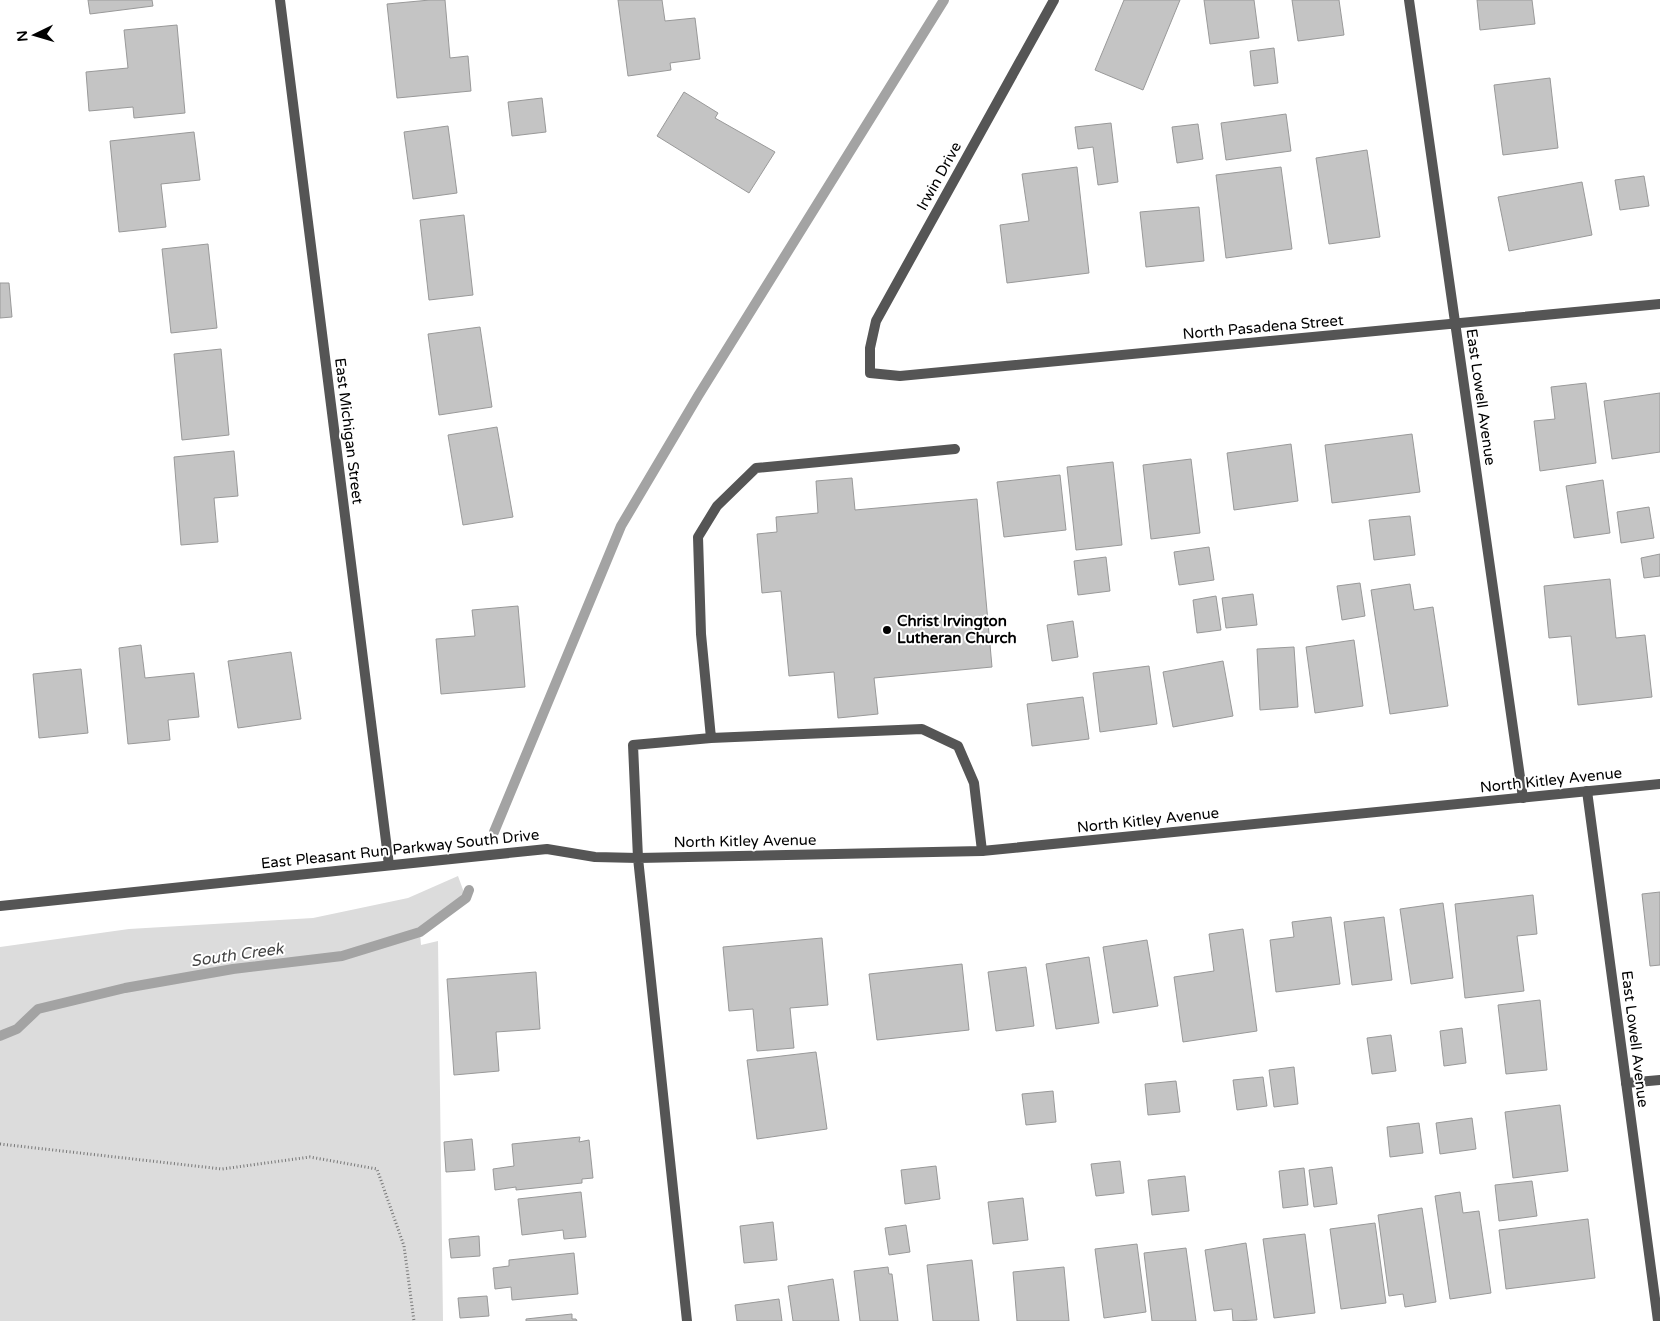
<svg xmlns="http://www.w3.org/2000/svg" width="1660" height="1321" font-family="'Varela Round',sans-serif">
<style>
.green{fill:#dcdcdc}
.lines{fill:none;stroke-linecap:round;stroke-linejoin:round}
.stream{stroke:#a3a3a3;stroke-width:10}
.building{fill:#c4c4c4;stroke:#999}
.path{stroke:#777;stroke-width:3;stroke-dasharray:1 2.5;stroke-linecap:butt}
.service{stroke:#555;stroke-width:10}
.minor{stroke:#555;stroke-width:10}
.tertiary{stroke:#555;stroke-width:10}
.poi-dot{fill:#000;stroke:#fff;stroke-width:2}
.labels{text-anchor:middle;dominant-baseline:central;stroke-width:4;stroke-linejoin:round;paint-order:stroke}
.street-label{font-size:15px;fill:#000;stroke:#fff}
.poi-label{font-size:15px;font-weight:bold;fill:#000;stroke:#fff;text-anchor:start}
.water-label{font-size:16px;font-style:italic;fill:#444;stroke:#fff}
</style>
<rect width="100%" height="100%" fill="#fff"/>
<path class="green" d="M458,876L466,898L420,933L421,945L438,941L443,1321H0V947L129,929L313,918L408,898Z"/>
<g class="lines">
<path class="stream" d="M494,832L621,526L698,396L944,0
M0,1036L17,1029L38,1009L125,988L233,969L342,956L420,932L466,898L469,890"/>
</g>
<path class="building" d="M88,0H152L153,6L90,14Z
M430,0H445L450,58L468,56L471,91L397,98L387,4Z
M618,0H662L665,21L695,18L700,59L670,63L671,70L628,76Z
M1124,0H1180L1143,90L1095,70Z
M1204,0H1254L1259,38L1210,44Z
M1292,0H1339L1344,35L1298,41Z
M1477,0H1532L1535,24L1480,30Z
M177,25L185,113L134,118L133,107L89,111L86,72L128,68L124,30Z
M1274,48L1278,83L1254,86L1250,51Z
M1550,78L1558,148L1503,155L1494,85Z
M684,92L718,113L715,118L775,152L749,193L657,136Z
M542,98L546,132L512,136L508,102Z
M1286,114L1291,151L1226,160L1221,123Z
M1111,123L1118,182L1098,185L1093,147L1078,149L1075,127Z
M1198,124L1203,159L1177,163L1172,127Z
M448,126L457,193L413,199L404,132Z
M194,132L200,180L161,184L166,227L119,232L110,141Z
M1367,150L1380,237L1329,244L1316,158Z
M1077,167L1089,273L1007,283L1000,225L1029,221L1022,174Z
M1281,167L1292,249L1226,258L1216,175Z
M1644,176L1649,206L1620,210L1615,180Z
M1582,182L1592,235L1509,251L1498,197Z
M1199,207L1204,261L1146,267L1140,212Z
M464,215L473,295L429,300L420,220Z
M208,244L217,328L171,333L162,249Z
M0,283H9L12,317L0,318Z
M480,327L492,407L439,415L428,334Z
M221,349L229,435L182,440L174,354Z
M1586,383L1596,463L1540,471L1534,421L1555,419L1551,387Z
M1660,393V452L1612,459L1604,401Z
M497,427L513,517L463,525L448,435Z
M1412,434L1420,492L1332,503L1325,445Z
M1291,444L1298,501L1234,510L1227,453Z
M234,451L238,496L214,498L218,542L181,545L174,457Z
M1191,459L1200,533L1151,539L1143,465Z
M1113,462L1122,545L1076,550L1067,467Z
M1060,475L1066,530L1004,537L997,482Z
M852,478L855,510L977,499L992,667L874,678L878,714L838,718L834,672L789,676L781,591L762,593L757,534L777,532L776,517L818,513L816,481Z
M1603,480L1610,533L1574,538L1566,486Z
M1649,507L1654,538L1621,543L1617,512Z
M1410,516L1415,555L1374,560L1369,520Z
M1209,547L1214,580L1179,585L1174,552Z
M1660,554V576L1644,578L1641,558Z
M1106,557L1110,591L1078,595L1074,561Z
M1610,579L1616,638L1645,635L1652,697L1578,705L1571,636L1549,638L1544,586Z
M1360,583L1365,616L1342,620L1337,586Z
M1410,584L1414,610L1433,607L1448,706L1390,714L1371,590Z
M1253,594L1257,625L1226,628L1222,598Z
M1216,596L1221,630L1197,633L1193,600Z
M518,606L525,687L441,694L436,639L475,636L472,610Z
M1073,621L1078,657L1052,661L1047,625Z
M1354,640L1363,706L1315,713L1306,647Z
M141,645L145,678L194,673L199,717L168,720L170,740L128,744L119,648Z
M1294,647L1298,707L1260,710L1257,649Z
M291,652L301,719L238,728L228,661Z
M1223,661L1233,716L1173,727L1163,672Z
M1149,666L1157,724L1100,732L1093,673Z
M81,669L88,733L39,738L33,674Z
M1083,697L1089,739L1032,746L1027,704Z
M1660,892V965L1650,966L1642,894Z
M1533,895L1537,934L1517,936L1524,991L1465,998L1455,904Z
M1443,903L1453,978L1411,984L1400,909Z
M1331,917L1340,984L1276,992L1270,940L1294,937L1292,922Z
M1384,917L1392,980L1352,985L1344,922Z
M1243,929L1257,1031L1183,1042L1174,977L1214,971L1209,934Z
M822,938L828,1005L790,1008L794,1048L757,1051L753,1009L729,1011L723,947Z
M1147,940L1158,1006L1113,1013L1103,947Z
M1089,957L1099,1023L1056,1029L1046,964Z
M962,964L969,1030L877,1040L869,974Z
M1026,967L1034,1026L996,1031L988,972Z
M536,972L540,1029L496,1032L499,1071L454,1075L447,979Z
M1540,1000L1547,1070L1506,1074L1498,1005Z
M1462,1028L1466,1063L1444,1066L1440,1031Z
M1391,1035L1396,1071L1372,1074L1367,1038Z
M816,1052L827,1129L757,1139L747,1060Z
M1294,1067L1298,1104L1274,1107L1269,1070Z
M1263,1077L1267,1106L1237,1110L1233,1080Z
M1176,1081L1180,1112L1148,1115L1145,1084Z
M1053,1091L1056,1122L1026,1125L1022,1094Z
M1560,1105L1568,1171L1513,1178L1505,1112Z
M1472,1118L1476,1149L1440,1154L1436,1123Z
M1419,1123L1423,1153L1390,1157L1387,1127Z
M580,1137L579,1142L589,1140L593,1178L582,1179V1183L516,1190V1187L495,1190L493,1169L514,1166L512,1144Z
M472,1139L475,1170L446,1172L444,1142Z
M1120,1161L1124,1193L1096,1196L1091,1164Z
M936,1166L940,1199L905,1204L901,1170Z
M1332,1167L1337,1204L1314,1207L1309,1170Z
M1304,1168L1308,1205L1283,1208L1279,1171Z
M1185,1176L1189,1211L1152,1215L1148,1180Z
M1532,1181L1537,1216L1499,1221L1495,1185Z
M581,1192L586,1237L564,1239L563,1230L522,1235L518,1199Z
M1460,1192L1463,1213L1479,1211L1491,1293L1450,1299L1435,1196Z
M1023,1198L1028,1240L993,1244L988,1202Z
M1422,1208L1436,1302L1405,1307L1403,1294L1389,1296L1378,1215Z
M1588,1219L1595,1278L1506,1289L1499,1230Z
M773,1222L777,1260L744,1263L740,1226Z
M1375,1223L1386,1303L1341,1309L1330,1229Z
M906,1225L910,1252L889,1255L885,1228Z
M1305,1234L1315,1313L1274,1318L1263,1239Z
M479,1236L480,1256L451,1258L449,1239Z
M1246,1243L1257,1320L1233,1321L1232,1309L1214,1311L1205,1250Z
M1137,1244L1146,1312L1104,1318L1095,1249Z
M1186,1248L1196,1321H1152L1144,1253Z
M574,1253L578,1294L512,1300L511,1287L495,1289L493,1268L509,1266V1260Z
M972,1260L979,1321H933L927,1265Z
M888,1267L889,1274H892L898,1321H860L854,1271Z
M1064,1267L1069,1321H1017L1013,1272Z
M833,1279L839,1321H793L788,1286Z
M487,1296L489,1316L460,1318L458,1298Z
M779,1299L782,1321H737L735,1305Z
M572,1314V1319H576L577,1321H526V1319Z"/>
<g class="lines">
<path class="path" d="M0,1144L222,1169L310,1157L377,1169L404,1246L414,1321"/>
<path class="service" d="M711,738L922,729L958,746L974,783L982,851
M638,858L633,745L711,738L701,634L698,537L717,506L756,468L955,449
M1626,1083L1660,1080"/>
<path class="minor" d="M280,0L389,865
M1054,0L876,321L870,348V373L900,376L1660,304
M1409,0L1523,798
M1587,791L1658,1321"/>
<path class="tertiary" d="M638,858L687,1321
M0,906L547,849L595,857L638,858L982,851L1660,784"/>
</g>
<circle class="poi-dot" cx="887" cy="630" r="5"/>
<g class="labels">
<g class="street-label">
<text transform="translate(939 176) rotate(-61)">Irwin Drive</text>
<text transform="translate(1263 327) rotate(-5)">North Pasadena Street</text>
<text transform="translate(1481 397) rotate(82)">East Lowell Avenue</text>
<text transform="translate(349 431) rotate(83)">East Michigan Street</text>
<text transform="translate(1551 780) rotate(-6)">North Kitley Avenue</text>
<text transform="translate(1148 820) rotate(-6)">North Kitley Avenue</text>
<text transform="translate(745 841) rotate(-1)">North Kitley Avenue</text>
<text transform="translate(400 849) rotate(-6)">East Pleasant Run Parkway South Drive</text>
<text transform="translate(1635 1039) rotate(83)">East Lowell Avenue</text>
</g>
<g class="poi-label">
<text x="897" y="621">Christ Irvington<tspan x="897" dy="17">Lutheran Church</tspan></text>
</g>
<g class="water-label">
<text transform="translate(237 955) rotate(-8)">South Creek</text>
</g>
</g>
<g transform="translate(35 35) rotate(265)" stroke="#ffffff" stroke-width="4" paint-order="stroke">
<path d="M0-4L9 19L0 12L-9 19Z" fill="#000000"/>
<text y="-8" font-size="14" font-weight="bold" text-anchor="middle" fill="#000000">N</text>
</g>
</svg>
